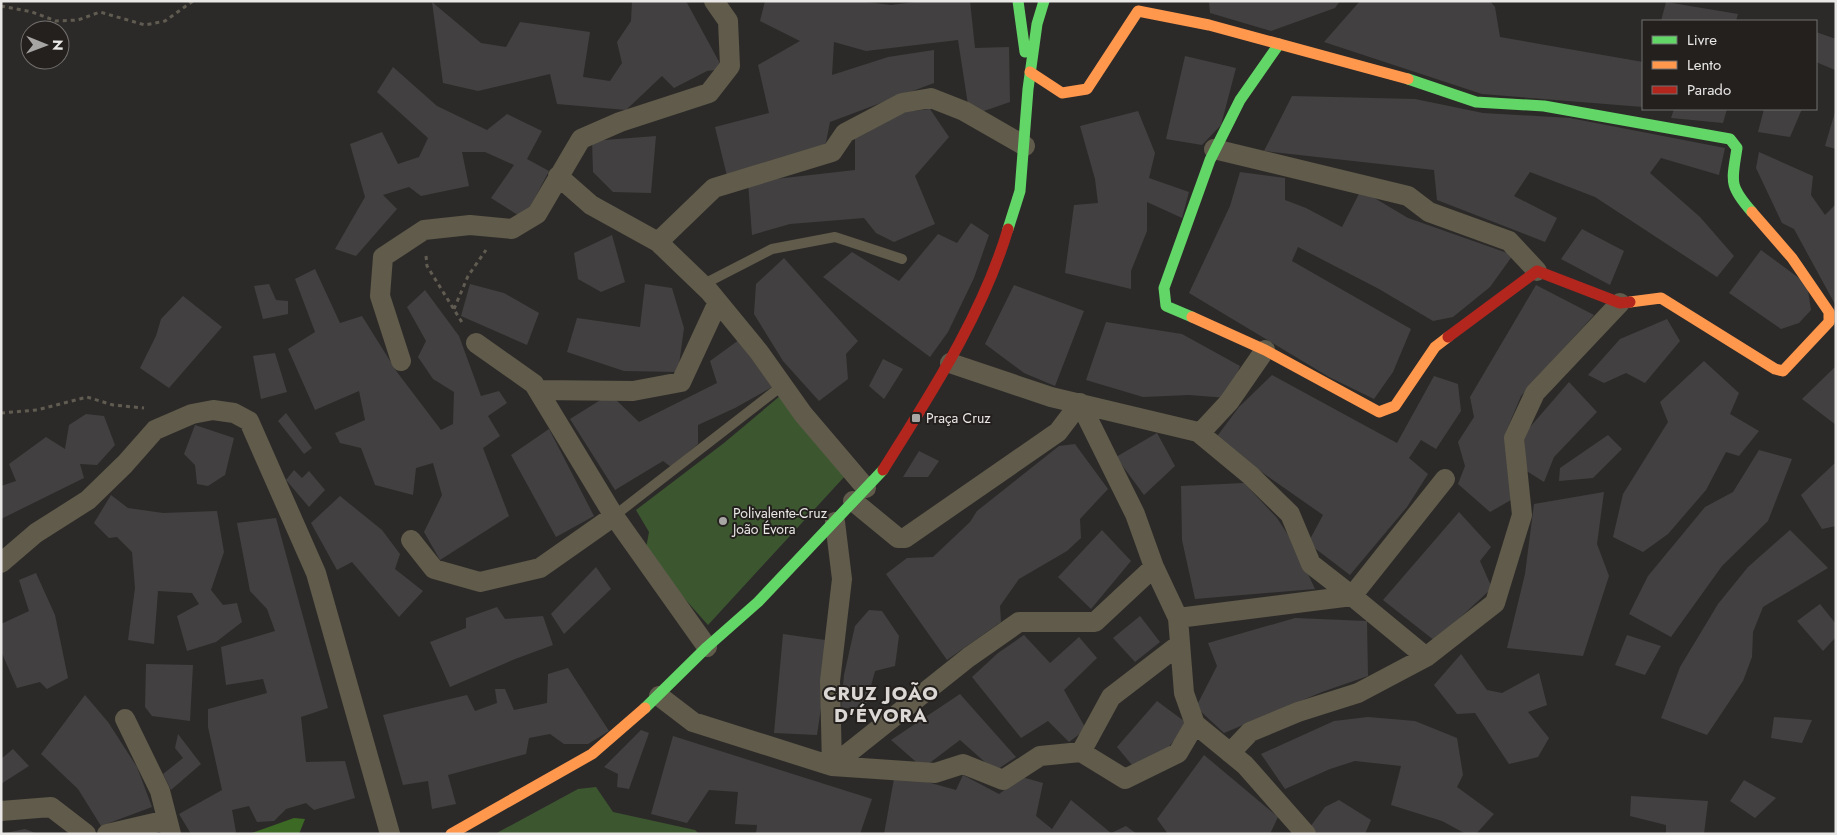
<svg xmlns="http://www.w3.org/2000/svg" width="1837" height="835" font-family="Jost,sans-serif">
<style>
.green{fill:#3c5730}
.forest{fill:#3c6924}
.building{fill:#424040}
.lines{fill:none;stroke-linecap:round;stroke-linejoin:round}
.path{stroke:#605c51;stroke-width:3;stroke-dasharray:4 4;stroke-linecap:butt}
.lane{stroke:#605b4a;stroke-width:10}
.street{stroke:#605b4a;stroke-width:20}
.fast{stroke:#63d668;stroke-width:11}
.slow{stroke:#ff974d;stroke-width:11}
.jam{stroke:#b3261e;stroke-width:11}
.poi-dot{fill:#a8a6a4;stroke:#23201e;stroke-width:2}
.labels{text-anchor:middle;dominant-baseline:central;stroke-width:4;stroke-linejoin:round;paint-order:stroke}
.poi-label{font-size:14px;fill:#eae8e7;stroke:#23201e;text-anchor:start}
.district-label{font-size:19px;font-weight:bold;letter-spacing:1px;fill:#dcd8d5;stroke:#23201e}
</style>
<rect width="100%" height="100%" fill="#2c2a29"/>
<path class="green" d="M780,396L845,476L708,625L645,554L649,532L636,510L724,443Z
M596,787L613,812L695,830L699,834H495L578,789Z"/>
<path class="forest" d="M294,818L305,819L299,834H249Z"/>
<path class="building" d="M632,1H686L723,69L707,71L674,88L662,76L626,110L557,104L550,74L478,91L443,83L432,2L481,43L506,47L520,22L590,32L583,77L610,81L622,63L617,42L631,21Z
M765,1H859L891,5L922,1H970L975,48L1009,47L1010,102L981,112L968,105L958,40L866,51L834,42L832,75L888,57L934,50V83L830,122L825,147L727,176L715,127L769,113L758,65L800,41L760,21Z
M1209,1H1340L1335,8L1271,31L1210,13Z
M1360,1H1490L1495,7L1500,37L1643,62V107L1482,94L1324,42Z
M1666,2L1738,14L1736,21H1661Z
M1816,32L1836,39L1835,70L1816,62Z
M1185,56L1236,68L1221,125L1202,145L1166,139Z
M393,67L437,106L487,130L507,114L542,131L527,159L549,171L524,219L491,198L514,165L485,152H462L469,186L421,196L409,187L383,195L397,209L356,256L335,249L365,197L350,144L382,132L398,164L419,157L428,138L377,92Z
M1292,96L1415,99L1483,113L1570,118L1725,148L1719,175L1661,158L1650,173L1700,217L1734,256L1717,277L1595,197L1530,172L1514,196L1557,218L1545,242L1437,200L1434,170L1264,151Z
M930,109L949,137L915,176L935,224L894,242L876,233L864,218L790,224L752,235L748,182L855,170V138L903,112Z
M1674,109H1727L1723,123L1671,118Z
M1764,109H1802L1790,137L1758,132Z
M1138,111L1155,153L1149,178L1189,192L1182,218L1147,202V231L1131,271V289L1065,273L1074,205L1098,203L1095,179L1080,126Z
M1835,112H1836V149L1825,146Z
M656,136L651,193L613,192L593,172L592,141Z
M1759,152L1813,176L1811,195L1825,215L1836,204V306L1794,229L1782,223L1756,168Z
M1240,172L1285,178V200L1306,208L1342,227L1361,190L1408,218L1513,255L1490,287L1453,317L1433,321L1379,289L1298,247L1292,261L1411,329L1393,372L1374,399L1329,377L1189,293L1230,206Z
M971,223L989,235L974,278L948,332L930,357L823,277L852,252L899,281L938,234L957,243Z
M1582,229L1624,251L1610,285L1561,259Z
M612,235L625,282L601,292L578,279L574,253Z
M1761,250L1807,284L1811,310L1799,323L1781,329L1729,293Z
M784,258L858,341L846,354L848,379L819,401L783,361L754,314L756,284Z
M315,269L340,323L362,316L397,372L441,430L453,424L454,392L433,379L418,357L426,341L407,307L425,290L459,336L481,396L499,391L507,403L488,416L500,436L483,448L509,516L440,560L424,532L442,495L433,463L416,468L413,495L375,485L361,448L340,443L335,433L365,420L359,391L315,410L288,349L315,332L295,279Z
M269,284L276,300L288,301V314L263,319L254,286Z
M470,284L504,293L539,313L527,345L461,316Z
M645,284L672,288L684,328L678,372L624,371L567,352L577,318L640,327Z
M1014,285L1084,311L1055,386L1024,373L985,344Z
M1536,285L1594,315L1521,396L1505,434L1511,500L1490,512L1458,484L1465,466L1458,442L1474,417L1470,397Z
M183,296L222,327L169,388L140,368L156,336L161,319Z
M1667,319L1680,341L1645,383L1626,373L1604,383L1588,375L1620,339Z
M1106,322L1182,334L1240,366L1228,398L1189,395L1143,397L1086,380Z
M743,337L774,386L735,408L698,425V444L671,467L663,461L615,490L570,419L610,394L639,422L717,383L710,361Z
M275,353L287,392L261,399L253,356Z
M883,359L903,369L884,399L869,386Z
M1704,361L1739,393L1730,414L1759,431L1739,456L1726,452L1706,490L1668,534L1643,552L1613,537L1623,494L1668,422L1660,402Z
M1836,366V425L1802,399Z
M1272,375L1397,443L1434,376L1458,384L1461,411L1436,449L1421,440L1409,458L1428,474L1407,507L1350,575L1308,543L1323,515L1250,464L1212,443L1239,407Z
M1569,382L1597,412L1554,457L1544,482L1525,470L1524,434Z
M286,413L312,448L304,454L278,421Z
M86,414L104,416L115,445L97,465L80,464L84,478L1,519V486L16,481L9,464L46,437L65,449L69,425Z
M195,425L234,438L225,475L208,486L197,484L195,465L184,454Z
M549,429L594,516L556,537L511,455Z
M1157,433L1175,466L1144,495L1116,457Z
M1608,435L1622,449L1593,478L1559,481L1560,468Z
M1075,444L1108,489L1080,519L1081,538L1067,551L1019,579L1000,606L1001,622L947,660L886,574L907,558L933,557L970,522L977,511L1059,446Z
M1759,450L1792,459L1768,521L1722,566L1671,637L1629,614L1648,576L1705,507L1733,492Z
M919,451L939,461L928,477H903Z
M1836,462V526L1822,529L1801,495Z
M294,470L302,478L309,471L325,490L309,507L286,480Z
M1244,483L1277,518L1294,544L1315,589L1195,599L1182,540L1181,486Z
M1604,492L1597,544L1609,576L1583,656L1507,648L1525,574L1534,504Z
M111,495L128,508L163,513L217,511L224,552L211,590L223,605L237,603L242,622L216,642L187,651L177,616L199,604L192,593L158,591L154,644L128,640L135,588L132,552L117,537L109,538L94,523Z
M340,496L382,530L400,554L395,569L423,591L399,617L352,562L337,570L311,523Z
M1459,512L1491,547L1480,561L1492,588L1435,641L1383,600Z
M276,518L328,708L301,717L306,762L345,761L355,798L314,810L306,803L286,809L274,821L257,822L249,806L232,810L236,832L234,834H191L179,814L222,790L208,727V709L267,693L263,679L226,685L221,647L275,631L267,609L250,591L237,523Z
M1102,530L1131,561L1091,609L1058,577Z
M1790,530L1828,568L1763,607L1753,632L1752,657L1743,681L1707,735L1661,718L1680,667L1718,604L1748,567Z
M596,567L611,589L564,634L551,614Z
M36,573L55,615L68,678L47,689L40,682L17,688L1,651V624L29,611L19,580Z
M1820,604L1836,624V637L1823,651L1797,621Z
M497,607L505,619L543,616L553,645L515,659L450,687L430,642L466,628V618Z
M869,610L882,611L899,636L895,666L875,671L865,708H841L844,675L855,626Z
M1140,616L1160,642L1135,662L1113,638Z
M1295,618L1367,621L1368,676L1322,692L1224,733L1196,707L1217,666L1208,643Z
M783,634L825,640L822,701L817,735L774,733Z
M1024,635L1050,663L1079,637L1097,658L1064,690L1086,729L1069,742L1048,721L1021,738L972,677L998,653Z
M1627,635L1661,646L1645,675L1615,665Z
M1461,654L1487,690L1502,693L1539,673L1547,705L1528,712L1549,738L1538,757L1509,764L1475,713L1457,714L1434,685Z
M146,664L193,665L190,721L152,716L145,707Z
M568,668L609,731L588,744H564L550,734L529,738L526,754L448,775L456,804L432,809L428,781L403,785L383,715L467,695L475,711L497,703L495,689H505L514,710L547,703L548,674Z
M960,694L1016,757L995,771L960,740L923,768L891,740Z
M85,695L108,722L137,767L152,807L101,826L78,789L41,754Z
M1157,701L1188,724L1160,757L1132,765L1117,747Z
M1368,717L1415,721L1457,738L1463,775L1457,787L1494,814L1476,834H1466L1442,821L1391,805L1401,766L1355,761L1330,769L1285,789L1261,754L1334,721Z
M1774,717L1812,720L1802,743L1771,738Z
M641,730L649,733L629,789L617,787L618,774L604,767Z
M178,734L201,764L171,790L163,774L183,758L175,748Z
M673,736L872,799L860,834H756L757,825L735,824L738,792L709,790L687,823L651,814Z
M13,749L29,766L1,784V759Z
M1204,755L1278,817L1270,834H1168L1157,819Z
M895,773L956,790L963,775L999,794L1022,777L1043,783L1036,816L1052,829L1071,800L1111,833L1126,826L1137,834H884Z
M1744,780L1776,798L1755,818L1730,801Z
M1631,796L1708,801L1704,834H1666V825L1630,816Z
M1339,800L1371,820L1365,834H1318L1310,827L1325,807Z
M25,829L38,834H5V833Z"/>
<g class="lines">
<path class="path" d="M1,6L32,12L56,21L78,20L100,12L145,25L165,21L193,1
M426,256L427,266L463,324
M454,309L468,276L486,250
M1,413L37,410L87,397L113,405L144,408"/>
<path class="lane" d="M702,285L772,249L835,237L902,259
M614,516L783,385"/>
<path class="street" d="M1214,149L1408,196L1429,212L1509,241L1537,271
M558,176L591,205L658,242L709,291L759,352L803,414L866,488
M658,242L714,188L832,152L845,133L902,103L931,98L964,111L1025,146
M476,343L534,384L614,516
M401,361L380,296L383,257L424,230L470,225L512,229L537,214L581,139L620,122L709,93L730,66L728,21L714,1
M950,363L1051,397L1198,432L1250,475L1290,514L1311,564L1352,596L1445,479
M538,390L633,391L681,382L718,302
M1198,432L1203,430L1229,402L1265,350
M853,501L898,538H905L1058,432L1080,403L1135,514L1154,567L1178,618L1184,693L1195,724L1245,765L1306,834
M411,540L434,569L480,582L540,568L614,516L707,647
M1,563L36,533L88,500L125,464L155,430L192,414L213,410L234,413L249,421L316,573L390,834
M1178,618L1352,596L1426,657L1495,603L1522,515L1514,438L1535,393L1620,303
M659,696L693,722L832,766L830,681L842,579L835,522
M125,719L160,791L171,834
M1081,752L1125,779L1178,753L1195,724
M1230,753L1250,732L1298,712L1358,693L1426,657
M832,766L935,773L963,764L1003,780L1040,756L1081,752L1111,697L1180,644
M832,766L969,657L1019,622H1095L1154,567
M1,811L51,807L86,834
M107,834L167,820"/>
<path class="fast" d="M1018,1L1025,52
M1408,79L1476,102L1544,106L1730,139L1737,148C1732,181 1728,185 1752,212
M1008,229L1020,191L1028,89L1037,24L1044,1
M1192,317L1166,306L1164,288L1210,160L1240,100L1279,44
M645,708L707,647L758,602L883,470"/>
<path class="slow" d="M1030,72L1062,93L1087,89L1138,11L1209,25L1408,79
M1630,302L1661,298L1775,369L1783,371L1829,322V312L1792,258L1752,212
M1192,317L1265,350L1379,412L1395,406L1435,347L1448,337
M451,834L592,754L645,708"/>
<path class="jam" d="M1448,337L1537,271L1620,303L1630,302
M883,470C931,393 982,316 1008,229"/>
</g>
<g class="poi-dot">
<rect x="911" y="413" width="10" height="10" rx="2.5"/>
<circle cx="723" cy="521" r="5"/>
</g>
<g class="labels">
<g class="poi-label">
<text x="926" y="418">Praça Cruz</text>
<text x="733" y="513">Polivalente-Cruz<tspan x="733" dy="16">João Évora</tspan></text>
</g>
<g class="district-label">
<text x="881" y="693">CRUZ JOÃO<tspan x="881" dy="22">D'ÉVORA</tspan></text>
</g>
</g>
<rect width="1837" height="835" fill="none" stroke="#eae8e7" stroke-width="5"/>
<rect x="1642" y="20" width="175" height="90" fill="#23201e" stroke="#73706e"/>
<rect x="1652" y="36" width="25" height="8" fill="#63d668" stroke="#73706e"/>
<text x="1687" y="45" font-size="15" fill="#eae8e7">Livre</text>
<rect x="1652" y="61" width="25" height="8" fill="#ff974d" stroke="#73706e"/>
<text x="1687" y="70" font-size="15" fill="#eae8e7">Lento</text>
<rect x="1652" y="86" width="25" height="8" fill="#b3261e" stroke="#73706e"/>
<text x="1687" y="95" font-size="15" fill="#eae8e7">Parado</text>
<g transform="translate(45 45) rotate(91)"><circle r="24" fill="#23201e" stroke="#73706e"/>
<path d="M0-4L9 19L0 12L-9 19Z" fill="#a8a6a4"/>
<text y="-8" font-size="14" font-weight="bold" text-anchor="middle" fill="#eae8e7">N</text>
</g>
</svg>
